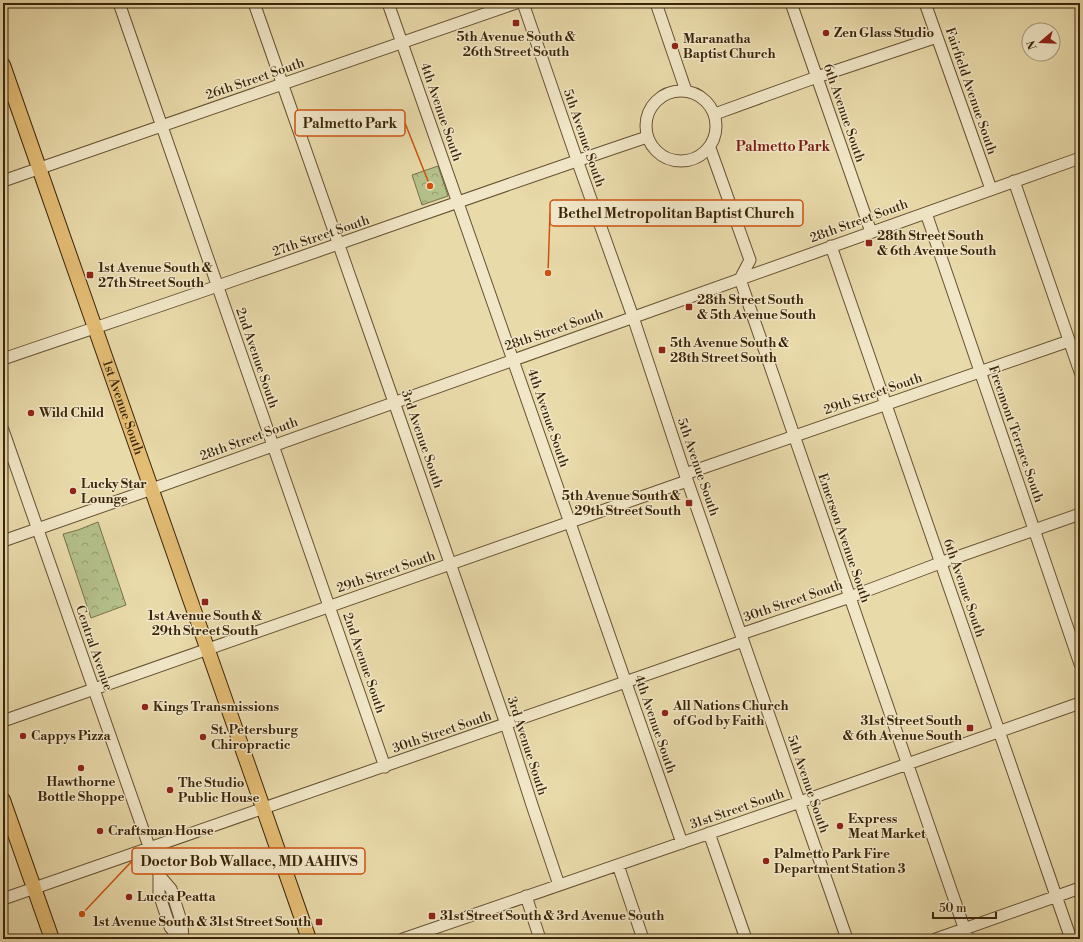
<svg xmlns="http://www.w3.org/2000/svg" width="1083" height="942" font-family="'Libre Bodoni',serif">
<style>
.park{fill:url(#park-crowns);stroke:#78724a}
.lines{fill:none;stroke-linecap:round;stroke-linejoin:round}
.minor-casing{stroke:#665232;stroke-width:13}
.major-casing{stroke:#3b250a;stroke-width:16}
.minor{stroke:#f1e7c8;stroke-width:11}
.major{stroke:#e4bd75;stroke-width:14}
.poi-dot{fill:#8f2418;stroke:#f1e7c8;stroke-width:1.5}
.labels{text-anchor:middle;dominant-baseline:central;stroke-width:3;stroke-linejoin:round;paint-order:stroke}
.poi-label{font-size:13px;font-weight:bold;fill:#3b250a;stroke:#f1e7c8;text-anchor:start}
.street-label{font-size:13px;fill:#3b250a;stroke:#f1e7c8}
.neighbourhood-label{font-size:14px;font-weight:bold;fill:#7a1f14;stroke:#f1e7c8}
.leader{fill:none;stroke:#ce510c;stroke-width:1.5}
.callout-dot{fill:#ce510c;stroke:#f1e7c8;stroke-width:1.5}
.callout{fill:#f1e7c8;stroke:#ce510c;stroke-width:1.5}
.callout-label{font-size:14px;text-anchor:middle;font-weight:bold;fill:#3b250a}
</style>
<defs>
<pattern id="park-crowns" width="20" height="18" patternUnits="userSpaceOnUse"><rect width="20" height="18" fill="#b4c08a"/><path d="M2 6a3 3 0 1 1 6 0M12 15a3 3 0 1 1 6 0" fill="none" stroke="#949c6f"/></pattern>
</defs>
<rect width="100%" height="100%" fill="#e9daaa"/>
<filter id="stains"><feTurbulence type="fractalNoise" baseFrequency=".005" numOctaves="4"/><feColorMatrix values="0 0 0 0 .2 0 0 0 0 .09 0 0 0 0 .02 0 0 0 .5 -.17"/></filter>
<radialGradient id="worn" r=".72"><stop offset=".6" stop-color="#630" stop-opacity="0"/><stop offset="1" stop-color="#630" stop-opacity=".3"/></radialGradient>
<path class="park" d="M438,166L448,196L422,205L412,175Z
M98,522L126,605L91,618L63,534L78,530Z"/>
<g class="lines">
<defs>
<path id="minor" d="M119,3L385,767
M254,3L394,402L506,724L532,805L559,885
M388,3L682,843
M523,3L577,160L633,317L685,474L847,939
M656,3L686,91
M791,3L871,232
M925,3L991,189
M646 126a35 35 0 1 1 70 0a35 35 0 1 1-70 0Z
M715,114L817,77L937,37
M710,148L750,260L740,279L968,939
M3,181L516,3
M1014,181L1080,372
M926,213L1080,664
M831,246L1071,939
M3,359C84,331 165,305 246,276C380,230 513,182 647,137
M3,430L159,875V894L170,927L180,939
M685,474L1069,341
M3,541L152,489L1080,158
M741,634L850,597L940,563L1080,514
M3,721L687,481
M709,833L746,939
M618,865L643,939
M159,875L171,889L182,924L183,939
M526,896L540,939
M3,899L743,641
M403,939L800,802L1080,703
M936,939L1080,888"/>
<g id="major">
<path id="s1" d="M3,65L309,939"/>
<path d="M3,800L52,939"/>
</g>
</defs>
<use href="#minor" class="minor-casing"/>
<use href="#major" class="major-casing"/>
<use href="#minor" class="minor"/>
<use href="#major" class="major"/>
</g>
<g class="poi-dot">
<rect x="512" y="19" width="8" height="8" rx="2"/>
<circle cx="826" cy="33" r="4"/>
<circle cx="675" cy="46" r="4"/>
<rect x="865" y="239" width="8" height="8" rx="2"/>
<rect x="86" y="271" width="8" height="8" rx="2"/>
<rect x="685" y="303" width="8" height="8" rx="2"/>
<rect x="658" y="346" width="8" height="8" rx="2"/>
<circle cx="31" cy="413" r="4"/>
<circle cx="73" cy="491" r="4"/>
<rect x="685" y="499" width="8" height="8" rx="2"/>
<rect x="201" y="598" width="8" height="8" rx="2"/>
<circle cx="145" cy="707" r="4"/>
<circle cx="665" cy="713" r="4"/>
<rect x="966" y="724" width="8" height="8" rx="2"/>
<circle cx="23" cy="736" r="4"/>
<circle cx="203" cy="737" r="4"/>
<circle cx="81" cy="768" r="4"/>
<circle cx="170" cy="790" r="4"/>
<circle cx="840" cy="826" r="4"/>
<circle cx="100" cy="831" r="4"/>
<circle cx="766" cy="861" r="4"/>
<circle cx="129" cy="897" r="4"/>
<rect x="428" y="912" width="8" height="8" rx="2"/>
<rect x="315" y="918" width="8" height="8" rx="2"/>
</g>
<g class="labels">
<g class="poi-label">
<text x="834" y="33">Zen Glass Studio</text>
<text x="516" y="37" text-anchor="middle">5th Avenue South &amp;<tspan x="516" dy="15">26th Street South</tspan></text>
<text x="683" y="39">Maranatha<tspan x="683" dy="15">Baptist Church</tspan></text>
<text x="877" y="236">28th Street South<tspan x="877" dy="15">&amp; 6th Avenue South</tspan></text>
<text x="98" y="268">1st Avenue South &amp;<tspan x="98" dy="15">27th Street South</tspan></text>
<text x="697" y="300">28th Street South<tspan x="697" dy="15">&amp; 5th Avenue South</tspan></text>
<text x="670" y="343">5th Avenue South &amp;<tspan x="670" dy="15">28th Street South</tspan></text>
<text x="39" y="413">Wild Child</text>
<text x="81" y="484">Lucky Star<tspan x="81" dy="15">Lounge</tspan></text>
<text x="681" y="496" text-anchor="end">5th Avenue South &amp;<tspan x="681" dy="15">29th Street South</tspan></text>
<text x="205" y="616" text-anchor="middle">1st Avenue South &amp;<tspan x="205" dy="15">29th Street South</tspan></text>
<text x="673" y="706">All Nations Church<tspan x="673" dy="15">of God by Faith</tspan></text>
<text x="153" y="707">Kings Transmissions</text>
<text x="962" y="721" text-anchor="end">31st Street South<tspan x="962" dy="15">&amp; 6th Avenue South</tspan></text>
<text x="211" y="730">St. Petersburg<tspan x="211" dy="15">Chiropractic</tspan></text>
<text x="31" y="736">Cappys Pizza</text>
<text x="81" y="782" text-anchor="middle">Hawthorne<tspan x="81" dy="15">Bottle Shoppe</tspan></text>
<text x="178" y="783">The Studio<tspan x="178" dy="15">Public House</tspan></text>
<text x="848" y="819">Express<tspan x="848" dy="15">Meat Market</tspan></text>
<text x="108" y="831">Craftsman House</text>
<text x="774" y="854">Palmetto Park Fire<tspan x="774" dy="15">Department Station 3</tspan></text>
<text x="137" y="897">Lucca Peatta</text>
<text x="440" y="916">31st Street South &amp; 3rd Avenue South</text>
<text x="311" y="922" text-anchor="end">1st Avenue South &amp; 31st Street South</text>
</g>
<g class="street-label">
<text transform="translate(255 79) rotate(-19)">26th Street South</text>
<text transform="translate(971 91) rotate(71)">Fairfield Avenue South</text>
<text transform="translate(441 112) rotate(71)">4th Avenue South</text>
<text transform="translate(844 113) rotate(71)">6th Avenue South</text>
<text transform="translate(584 138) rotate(71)">5th Avenue South</text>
<text transform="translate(859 221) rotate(-20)">28th Street South</text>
<text transform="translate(321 236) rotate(-19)">27th Street South</text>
<text transform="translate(554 330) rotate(-19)">28th Street South</text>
<text transform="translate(257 358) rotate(71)">2nd Avenue South</text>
<text transform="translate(873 394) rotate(-19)">29th Street South</text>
<text stroke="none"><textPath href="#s1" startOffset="363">1st Avenue South</textPath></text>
<text transform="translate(548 418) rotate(71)">4th Avenue South</text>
<text transform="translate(1016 434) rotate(71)">Freemont Terrace South</text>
<text transform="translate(249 439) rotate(-20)">28th Street South</text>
<text transform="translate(422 439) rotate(71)">3rd Avenue South</text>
<text transform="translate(698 467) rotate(71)">5th Avenue South</text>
<text transform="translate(844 538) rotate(71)">Emerson Avenue South</text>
<text transform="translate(386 572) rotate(-19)">29th Street South</text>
<text transform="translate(964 588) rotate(71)">6th Avenue South</text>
<text transform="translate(793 601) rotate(-19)">30th Street South</text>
<text transform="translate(94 648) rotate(71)">Central Avenue</text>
<text transform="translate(364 663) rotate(71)">2nd Avenue South</text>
<text transform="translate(655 724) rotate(71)">4th Avenue South</text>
<text transform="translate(442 732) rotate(-19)">30th Street South</text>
<text transform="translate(527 746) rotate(72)">3rd Avenue South</text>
<text transform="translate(808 784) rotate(71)">5th Avenue South</text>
<text transform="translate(737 809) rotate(-19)">31st Street South</text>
</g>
<g class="neighbourhood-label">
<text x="783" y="147">Palmetto Park</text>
</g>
</g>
<path class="leader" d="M430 186L405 123M548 273L550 213M82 914L132 861"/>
<g class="callout-dot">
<circle cx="430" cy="186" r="4"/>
<circle cx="548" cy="273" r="4"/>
<circle cx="82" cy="914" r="4"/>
</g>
<g class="callout">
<rect x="295" y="110" width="110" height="26" rx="4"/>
<rect x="550" y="200" width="253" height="26" rx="4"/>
<rect x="132" y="848" width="233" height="26" rx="4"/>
</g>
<g class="callout-label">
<text x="350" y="128">Palmetto Park</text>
<text x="676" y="218">Bethel Metropolitan Baptist Church</text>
<text x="249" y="866">Doctor Bob Wallace, MD AAHIVS</text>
</g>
<rect width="1083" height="942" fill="none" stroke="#e9daaa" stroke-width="16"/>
<rect x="4" y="4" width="1075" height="934" fill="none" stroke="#3b250a" stroke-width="2"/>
<rect x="8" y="8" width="1067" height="926" fill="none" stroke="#3b250a"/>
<g transform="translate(1041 42) rotate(251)"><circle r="19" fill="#f1e7c8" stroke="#a8997c"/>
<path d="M0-3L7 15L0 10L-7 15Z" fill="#8f2418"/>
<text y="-6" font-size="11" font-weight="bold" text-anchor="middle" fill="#3b250a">N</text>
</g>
<path d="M933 912v6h63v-6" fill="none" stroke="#3b250a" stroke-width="2"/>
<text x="939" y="912" font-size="12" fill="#3b250a" stroke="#f1e7c8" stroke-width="3" paint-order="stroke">50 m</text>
<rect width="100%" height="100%" filter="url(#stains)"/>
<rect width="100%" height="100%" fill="url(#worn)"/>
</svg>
